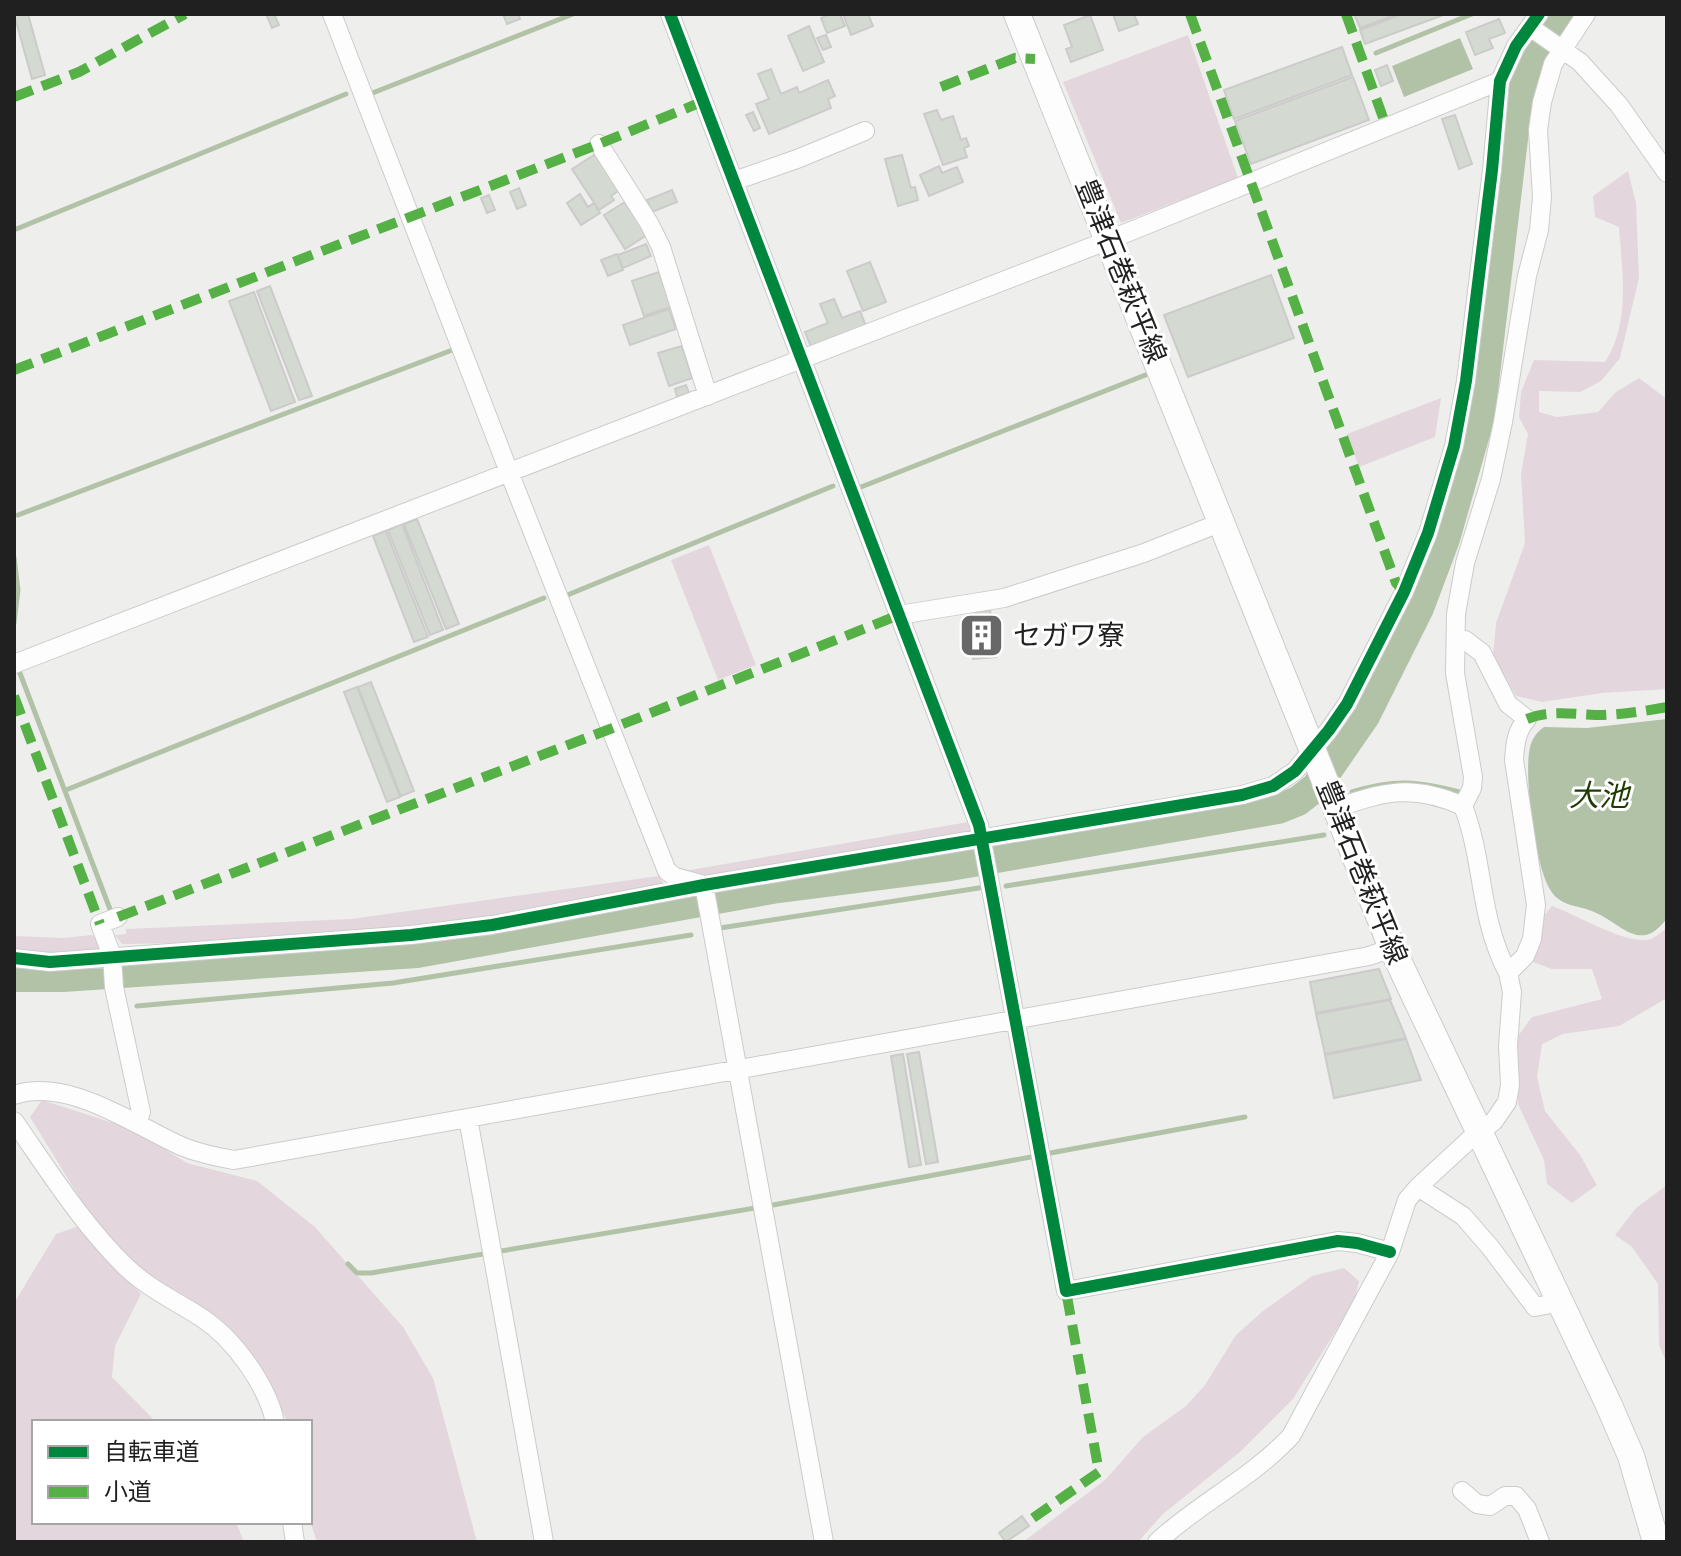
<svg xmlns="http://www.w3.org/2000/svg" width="1681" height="1556" font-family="'DM Sans','Noto Sans JP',sans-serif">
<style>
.green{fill:#e4d6dd}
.water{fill:#b2c2a7}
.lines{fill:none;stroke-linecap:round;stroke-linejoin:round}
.stream{stroke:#b2c2a7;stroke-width:5}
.river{stroke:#b2c2a7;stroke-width:30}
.building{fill:#d4d9d1;stroke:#cbccca;stroke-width:2}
.minor-casing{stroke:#cbccca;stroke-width:20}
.secondary-casing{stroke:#cbccca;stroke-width:28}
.minor{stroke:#fcfdfc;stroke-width:18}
.secondary{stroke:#fcfdfc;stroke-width:26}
.quiet{stroke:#55b145;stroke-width:10;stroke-dasharray:20 10;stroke-linecap:butt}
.cycleway-casing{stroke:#fff;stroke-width:17}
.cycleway{stroke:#00873e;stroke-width:12}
.labels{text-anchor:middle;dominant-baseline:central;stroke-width:6;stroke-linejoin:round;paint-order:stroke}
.street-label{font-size:28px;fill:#1f201f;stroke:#fff}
.poi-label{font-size:28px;fill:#1f201f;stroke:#fff;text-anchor:start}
.water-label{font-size:30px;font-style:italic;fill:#1e3b01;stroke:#fff}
</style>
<rect width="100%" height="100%" fill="#eeefed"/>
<path class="green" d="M1188,35L1238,178L1121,223L1063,82Z
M1628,171L1636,203L1639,278L1620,358L1601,381L1580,392L1539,391V412L1557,417L1598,412L1616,392L1639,378L1667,399V689L1602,693L1542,702L1516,696L1493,656L1496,623L1525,543L1521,474L1528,434L1519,417L1521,392L1534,360L1605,362C1631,322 1622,272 1619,227L1595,217L1593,196Z
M1441,398L1435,437L1359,467L1347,434Z
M709,545L756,665L718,680L671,560Z
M968,822L970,830L968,835L707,880L673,867L690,870Z
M659,876L664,884C608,895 552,910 495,917C372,935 247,942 122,944L115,935L126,934V929L351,919Z
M1552,906C1577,915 1621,942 1646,940C1653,940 1661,932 1667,928V998L1619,1026L1563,1034L1542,1044L1537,1077L1545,1111L1580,1155L1597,1185L1572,1203L1547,1184L1544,1160L1518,1104V1036L1532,1017L1602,999L1592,969H1552L1530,961L1543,917Z
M92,935L100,940L101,951L52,955L14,949V936L63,938Z
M42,1100L132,1129L187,1163L257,1181L315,1227L403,1327L433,1378L477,1542H317L310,1521V1422H288L248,1353L193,1303L142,1270L95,1223L30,1117Z
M1667,1185V1364L1659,1345L1658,1284L1632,1247L1615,1235L1636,1208Z
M79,1226L141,1294L115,1346L112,1377L156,1422H34V1522H236L244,1542H14V1303L56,1234Z
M1344,1268L1359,1281L1354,1302L1293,1399L1240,1452L1163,1514L1138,1542H1023L1105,1480L1143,1437L1186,1406L1205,1385L1236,1335L1263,1311L1312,1276Z"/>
<path class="water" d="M1460,38L1473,69L1404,97L1392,66Z
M1667,719V918C1641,955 1621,923 1594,912C1579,905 1561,907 1551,891C1535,868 1525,781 1529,753C1530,742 1535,733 1544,727L1587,728Z"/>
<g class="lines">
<path class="stream" d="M1376,53L1472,14
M370,94L573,14
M14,230L346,94
M861,487L1148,374
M18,515L455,349
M14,557L18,590L14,623
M565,596L833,486
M18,668L113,917
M66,790L544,598
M1352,792C1394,779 1418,781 1459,792
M1006,886L1324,835
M720,928L979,888
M137,1006L393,983L691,935
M1045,1154L1245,1117
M348,1264L357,1273H371L773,1205L1036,1156"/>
<path class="river" d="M14,977H63L417,953L778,888L950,866L1278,809L1298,801L1316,787L1365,716L1419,608L1445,539L1480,416L1518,97L1533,62L1563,14"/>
</g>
<path class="building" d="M14,14H28L45,75L32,79Z
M266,14H274L279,25L272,28Z
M503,14H518L520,19L507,24Z
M831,14H840L845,26L827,33L821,18Z
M843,14H868L873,26L851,35Z
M1113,14H1134L1138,24L1119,31Z
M1354,14H1397L1360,28Z
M1402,14H1446L1365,44L1360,30Z
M1090,15L1103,50L1071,62L1066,49L1072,47L1064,25Z
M1499,19L1505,33L1489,39L1493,48L1475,55L1466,32Z
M809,26L824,62L803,71L788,36Z
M826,35L831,47L823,50L817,38Z
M1342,47L1352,75L1234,119L1224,90Z
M1387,65L1393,81L1381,86L1375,70Z
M771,69L781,94L797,87L799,93L828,80L835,96L828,99L831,108L769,134L756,104L769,99L758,74Z
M1353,77L1369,120L1251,164L1235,121Z
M937,110L941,120L953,116L961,140L966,138L969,146L964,148L967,157L943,165L924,114Z
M753,112L760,128L754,131L746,115Z
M1455,115L1472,164L1459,169L1442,119Z
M597,153L621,189L611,196L614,200L599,210L572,169Z
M902,155L911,188L915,187L918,200L898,206L885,159Z
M939,166L942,173L957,167L963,182L929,196L920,175Z
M519,188L526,205L517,209L510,192Z
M672,190L677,202L652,212L647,200Z
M580,194L588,207L594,203L600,213L581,225L567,203Z
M489,195L495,210L487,213L481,198Z
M625,202L647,235L625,249L604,215Z
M646,244L651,256L623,268L618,255Z
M617,254L623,270L608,276L601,260Z
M870,262L886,302L863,311L847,271Z
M659,272L671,307L644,316L632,281Z
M1271,275L1294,338L1188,377L1164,315Z
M270,286L312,396L299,400L257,291Z
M254,292L295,402L271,411L229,301Z
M834,299L842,318L860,311L866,326L811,347L805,332L828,323L820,304Z
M669,309L676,329L630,345L623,325Z
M682,346L692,378L669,386L658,353Z
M686,385L689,393L677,397L675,389Z
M417,519L459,624L446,629L404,524Z
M402,524L443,630L430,635L388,530Z
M386,531L428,637L414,642L373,536Z
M990,610L996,657L973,659L968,613Z
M371,682L414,791L401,796L358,687Z
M357,687L400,797L387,802L344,692Z
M1379,969L1391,999L1316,1013L1310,982Z
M1390,1000L1406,1038L1325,1054L1316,1014Z
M1406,1039L1421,1080L1334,1098L1325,1055Z
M919,1052L938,1162L926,1164L907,1054Z
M903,1054L921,1165L909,1167L891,1056Z
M1022,1516L1029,1526L1006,1542L999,1533Z"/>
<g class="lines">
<defs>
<path id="minor" d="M332,14L509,472L667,871L675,877L704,885L824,1542
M670,14L979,825L1066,1291L1338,1241L1357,1243L1390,1252
M1530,27L1580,62L1619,105L1667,173
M599,144L649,223L661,247L708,396
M734,181L797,159L865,131
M899,615L1004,598L1144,553L1222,522
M14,664L1109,240L1500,81
M1463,806L1472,788L1473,777L1455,673L1456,614L1465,563L1491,479L1503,422L1527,276L1539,230L1542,197L1538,130L1542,102L1553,64L1586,14
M1336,808C1386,791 1413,784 1463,806C1485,863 1478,916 1508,973
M118,917L100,924L112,956L114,987L141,1112L137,1122
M14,958L50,962L411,935L492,925L704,885L1242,795L1273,786L1295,771L1329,730L1347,704L1404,592L1428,533L1454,446L1466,381L1492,170L1500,81L1516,46L1539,14
M14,1095C69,1077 134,1125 181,1146C198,1153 216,1157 234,1160L1369,956L1392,948
M468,1118L544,1542
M14,1121C49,1171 82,1224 126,1267C149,1289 176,1301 202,1318C234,1339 267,1385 275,1422
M1418,1187L1463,1216L1490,1247L1535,1307L1561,1302
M1462,1491L1477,1504L1490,1506L1505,1496H1516L1527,1509L1540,1542
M292,1522L295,1542
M1157,1542C1199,1503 1252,1478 1291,1436L1390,1252L1407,1200L1418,1187L1469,1140L1494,1121L1507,1102L1510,1085L1508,1046L1512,992L1508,973L1525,956L1532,939L1536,905L1514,760C1515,745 1516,731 1527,719L1508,704L1482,653L1465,640L1456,641"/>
<path id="secondary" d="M1017,14L1392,948L1608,1403L1631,1456L1656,1542"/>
</defs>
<use href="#minor" class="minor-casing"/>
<use href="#secondary" class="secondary-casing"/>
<use href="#minor" class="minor"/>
<use href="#secondary" class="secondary"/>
<path class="quiet" d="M1190,14L1396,583L1404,592
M1346,14L1386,126
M941,87L1015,58L1035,59
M14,97L79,72L185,14
M14,370L599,144L704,101
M14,696L100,924
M1527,719C1552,709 1576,715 1603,715C1625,714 1646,711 1667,707
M118,917L610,729L899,615
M1033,1518L1099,1472L1066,1291"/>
<defs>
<path id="cycleway" d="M670,14L979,825L1066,1291L1338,1241L1357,1243L1390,1252
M14,958L50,962L411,935L492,925L704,885L1242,795L1273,786L1295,771L1329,730L1347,704L1404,592L1428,533L1454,446L1466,381L1492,170L1500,81L1516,46L1539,14"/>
</defs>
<use href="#cycleway" class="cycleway-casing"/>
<use href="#cycleway" class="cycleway"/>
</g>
<defs>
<symbol id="building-square" viewBox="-11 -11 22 22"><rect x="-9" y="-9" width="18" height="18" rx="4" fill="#676867" stroke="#fff"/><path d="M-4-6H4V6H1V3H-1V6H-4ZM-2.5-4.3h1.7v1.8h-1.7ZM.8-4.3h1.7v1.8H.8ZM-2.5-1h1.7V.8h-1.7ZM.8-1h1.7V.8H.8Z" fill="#fff"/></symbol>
</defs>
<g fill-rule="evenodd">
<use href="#building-square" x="956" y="610" width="51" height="51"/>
</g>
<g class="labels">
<g class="street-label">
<text transform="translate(1121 271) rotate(68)">豊津石巻萩平線</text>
<text transform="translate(1362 872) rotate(68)">豊津石巻萩平線</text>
</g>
<g class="poi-label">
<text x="1013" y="635">セガワ寮</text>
</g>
<g class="water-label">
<text x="1599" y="795">大池</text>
</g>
</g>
<rect width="1681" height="1556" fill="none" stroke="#1f201f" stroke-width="32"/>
<rect x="32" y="1420" width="280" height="104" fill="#ffffff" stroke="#a5a6a5" stroke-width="2"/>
<rect x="48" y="1446" width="40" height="12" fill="#00873e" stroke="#a5a6a5" stroke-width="2"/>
<text x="104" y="1460" font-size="24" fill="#1f201f">自転車道</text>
<rect x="48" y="1486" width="40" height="12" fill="#55b145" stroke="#a5a6a5" stroke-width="2"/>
<text x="104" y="1500" font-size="24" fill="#1f201f">小道</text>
</svg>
